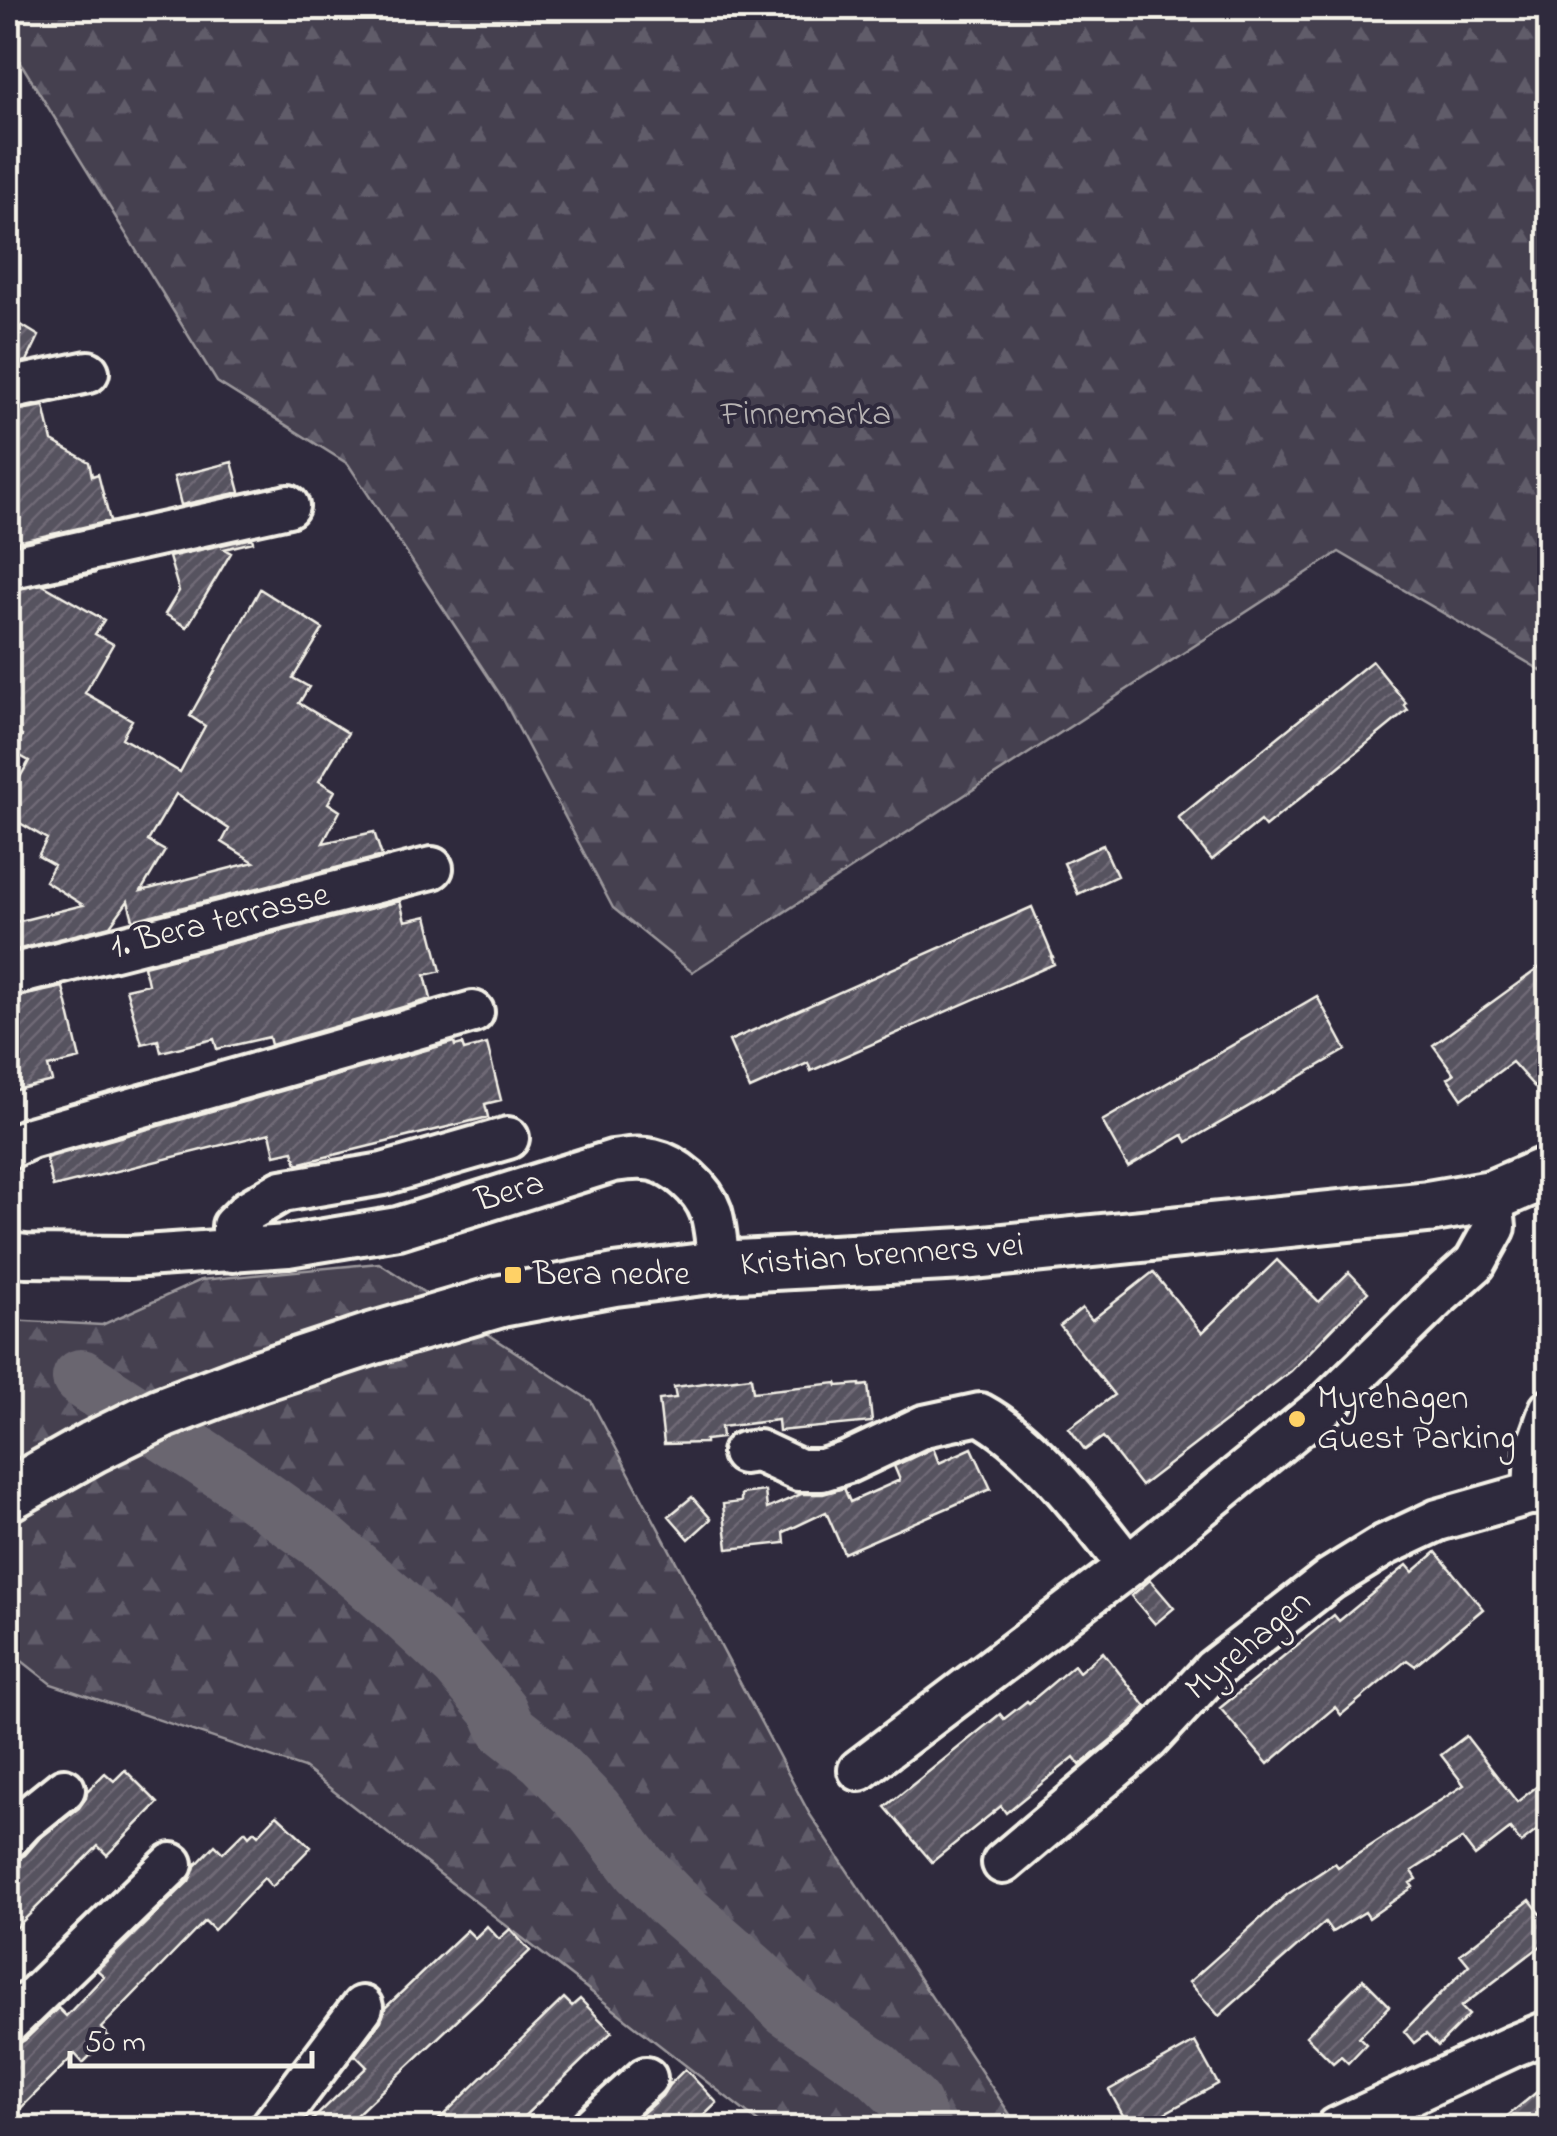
<svg xmlns="http://www.w3.org/2000/svg" width="1557" height="2136" font-family="'Indie Flower',sans-serif">
<style>
.forest{fill:url(#forest-firs);stroke:#9c989c;stroke-width:2.5}
.lines{fill:none;stroke-linecap:round;stroke-linejoin:round}
.river{stroke:#6a6670;stroke-width:58}
.building{fill:url(#building-hatch);stroke:#f4f1e8;stroke-width:2.5;fill-rule:evenodd}
.minor-casing{stroke:#f4f1e8;stroke-width:48}
.major-casing{stroke:#f4f1e8;stroke-width:58}
.minor{stroke:#2f2a3d;stroke-width:40}
.major{stroke:#2f2a3d;stroke-width:50}
.poi-dot{fill:#ffd166;stroke:#2f2a3d;stroke-width:4}
.labels{text-anchor:middle;dominant-baseline:central;stroke-width:8;stroke-linejoin:round;paint-order:stroke}
.park-label{font-size:35px;fill:#b7b3b3;stroke:#2f2a3d}
.street-label{font-size:35px;fill:#f4f1e8;stroke:#2f2a3d}
.poi-label{font-size:35px;fill:#f4f1e8;stroke:#2f2a3d;text-anchor:start}
</style>
<defs>
<pattern id="forest-firs" width="22" height="20" patternUnits="userSpaceOnUse" patternTransform="scale(2.5)"><rect width="22" height="20" fill="#454050"/><path d="M5 1l3.5 6h-7zM16 11l3.5 6h-7z" fill="#605c69"/></pattern>
<pattern id="building-hatch" width="6" height="6" patternUnits="userSpaceOnUse" patternTransform="scale(2.5)"><rect width="6" height="6" fill="#56525f"/><path d="M-1 1l2-2M0 6l6-6M5 7l2-2" fill="none" stroke="#6f6b76"/></pattern>
</defs>
<rect width="100%" height="100%" fill="#2f2a3d"/>
<filter id="ink" filterUnits="userSpaceOnUse"><feTurbulence type="fractalNoise" baseFrequency=".01" numOctaves="2"/><feDisplacementMap in="SourceGraphic" scale="20" xChannelSelector="R" yChannelSelector="G"/><feConvolveMatrix kernelMatrix="1 2 1 2 8 2 1 2 1" color-interpolation-filters="sRGB"/></filter>
<g filter="url(#ink)">
<path class="forest" d="M8,8H1549V675L1339,552L692,972L613,908L503,699L348,464L217,382L19,60L8,63Z
M379,1263L591,1401L809,1813L1019,2128H766L304,1768L51,1684L8,1650V1320L102,1325L201,1280Z"/>
<g class="lines">
<path class="river" d="M81,1378L232,1477L326,1544L391,1600L459,1663L499,1711L506,1728L544,1758L594,1810L640,1869L672,1902L751,1971L788,2008L877,2070L913,2105L922,2128"/>
</g>
<path class="building" d="M8,317L39,336L27,361L8,365Z
M44,406L52,441L89,462L92,476L98,474L110,521L8,544V412Z
M232,462L240,492L181,505L174,477Z
M252,538L253,542L224,549L231,553L187,627L165,614L179,591L169,557Z
M96,573L43,585L104,620L95,634L113,644L85,693L132,720L122,738L180,772L205,726L190,716L260,589L323,629L293,678L309,687L299,703L348,733L319,781L335,791L328,803L340,811L323,843L374,832L382,856L133,920L128,901L110,926L8,952V924L83,905L45,881L54,865L38,856L47,839L8,816V799L29,761L13,752L22,736L8,727V591ZM176,794L229,829L222,842L254,862L141,891L165,851L148,841Z
M1372,661L1406,703L1404,705L1408,710L1265,827L1260,821L1212,860L1178,818Z
M1103,845L1117,876L1078,894L1064,863Z
M400,901L405,921L427,916L441,971L425,975L431,999L271,1045L269,1037L217,1049L214,1039L161,1052L158,1040L142,1044L126,989L148,984L144,966Z
M1032,907L1053,957H1051L1054,964L811,1071L808,1063L750,1089L729,1041Z
M1550,960V1104L1512,1062L1462,1099L1448,1078L1454,1074L1433,1045Z
M63,987L80,1059L48,1067L52,1081L8,1092V999Z
M1317,996L1346,1050L1187,1142L1183,1135L1128,1167L1102,1121Z
M454,1042L455,1046L462,1044L464,1050L487,1044L501,1100L485,1104L488,1117L297,1164L293,1151L275,1155L270,1133L53,1187L46,1158Z
M1277,1260L1319,1302L1349,1272L1368,1292L1291,1371L1141,1486L1103,1437L1085,1450L1069,1428L1114,1395L1060,1326L1082,1308L1092,1320L1153,1272L1202,1333Z
M751,1377L753,1392L837,1383L838,1386L860,1384V1386L868,1385L872,1422L779,1431L778,1420L721,1427L722,1438L705,1440V1443L664,1444L659,1400L676,1398L674,1387Z
M933,1448L939,1463L972,1448L991,1489L844,1553L826,1512L784,1532L785,1543L728,1549L723,1504L741,1502V1494L765,1491L767,1509L801,1494H823L844,1488L850,1502L900,1480L894,1466Z
M692,1497L711,1519L689,1539L669,1516Z
M1436,1552L1483,1609L1415,1666L1407,1660L1341,1715L1335,1707L1268,1764L1220,1708L1334,1615L1339,1621L1407,1565L1413,1572Z
M1150,1580L1174,1608L1155,1624L1131,1596Z
M1103,1652L1146,1707L1132,1723L1080,1765L1074,1757L1006,1813L1001,1806L932,1862L885,1807L1000,1714L1004,1719L1027,1701L1029,1703L1074,1665L1079,1672Z
M1466,1736L1517,1802L1550,1776V1820L1521,1843L1510,1829L1475,1856L1462,1839L1412,1871L1417,1879L1410,1883L1413,1887L1369,1918L1365,1912L1332,1932L1325,1922L1219,2016L1189,1982L1288,1894L1335,1863L1338,1867L1464,1785L1441,1755Z
M125,1770L158,1803L107,1855L98,1846L8,1936V1861L16,1860L25,1855L39,1839L79,1808L86,1798L87,1791L105,1773L114,1781Z
M277,1815L311,1847L272,1887L264,1878L214,1930L205,1921L101,2028L109,2037L83,2063L75,2054L8,2121V2046H15L25,2040L58,2008L66,2016L104,1976L97,1970L189,1881L195,1866L215,1845L223,1853L245,1831L249,1836L254,1831L258,1835Z
M1530,1900L1550,1926V1939L1461,2007L1469,2015L1438,2046L1426,2034L1414,2043L1404,2031L1469,1965L1460,1954Z
M487,1926L499,1939L510,1929L530,1951L355,2116L367,2128H304L367,2067L355,2055L381,2021L385,2008L467,1930L475,1938Z
M1363,1979L1390,2006L1359,2037L1366,2044L1348,2063L1341,2056L1333,2063L1306,2036Z
M564,1998L572,2006L580,1999L612,2032L512,2128H430Z
M1195,2042L1218,2084L1137,2128H1130L1109,2090Z
M685,2069L717,2103L691,2128H626L662,2096L669,2085Z
M1550,2081V2128H1493Z"/>
<g class="lines">
<defs>
<path id="minor" d="M8,389L88,372
M8,568L288,506
M8,976L432,868
M8,1148L30,1138L473,1012
M233,1251V1226L248,1211L282,1191L383,1174L508,1138
M8,1254L26,1256L129,1257L288,1246L398,1228L613,1161C626,1159 639,1157 653,1160C676,1165 703,1189 711,1212C716,1229 717,1249 719,1267
M743,1453L758,1451L799,1470H822L848,1462L924,1426L980,1414C1034,1443 1090,1518 1128,1566
M1534,1494L1536,1450L1550,1410
M859,1770L1128,1566L1330,1401L1438,1296L1475,1263L1495,1227L1492,1196
M8,1838L23,1822L64,1789
M1003,1863L1148,1740L1213,1670L1330,1579L1385,1545L1438,1520L1550,1488
M8,2023L172,1864
M271,2128L362,2007
M591,2128L646,2078
M1337,2128L1513,2046L1550,2031"/>
<path id="major" d="M8,1495L93,1447L162,1413L259,1376L371,1339L501,1301L615,1280L719,1267L964,1254L1428,1207L1492,1196L1550,1171"/>
</defs>
<use href="#minor" class="minor-casing"/>
<use href="#major" class="major-casing"/>
<use href="#minor" class="minor"/>
<use href="#major" class="major"/>
</g>
</g>
<g class="poi-dot">
<rect x="503" y="1265" width="20" height="20" rx="5"/>
<circle cx="1297" cy="1419" r="10"/>
</g>
<g class="labels">
<g class="park-label">
<text x="806" y="415">Finnemarka</text>
</g>
<g class="street-label">
<text transform="translate(220 922) rotate(-14)">1. Bera terrasse</text>
<text transform="translate(510 1193) rotate(-17)">Bera</text>
<text transform="translate(882 1256) rotate(-4)">Kristian brenners vei</text>
<text transform="translate(1249 1646) rotate(-40)">Myrehagen</text>
</g>
<g class="poi-label">
<text x="533" y="1275">Bera nedre</text>
<text x="1317" y="1399">Myrehagen<tspan x="1317" dy="40">Guest Parking</tspan></text>
</g>
</g>
<rect width="1557" height="2136" fill="none" stroke="#2f2a3d" stroke-width="40"/>
<rect x="20" y="20" width="1517" height="2096" fill="none" stroke="#f4f1e8" stroke-width="4" filter="url(#ink)"/>
<path d="M70 2051v15h242v-15" fill="none" stroke="#f4f1e8" stroke-width="5"/>
<text x="85" y="2051" font-size="30" fill="#f4f1e8" stroke="#2f2a3d" stroke-width="8" paint-order="stroke">50 m</text>
</svg>
